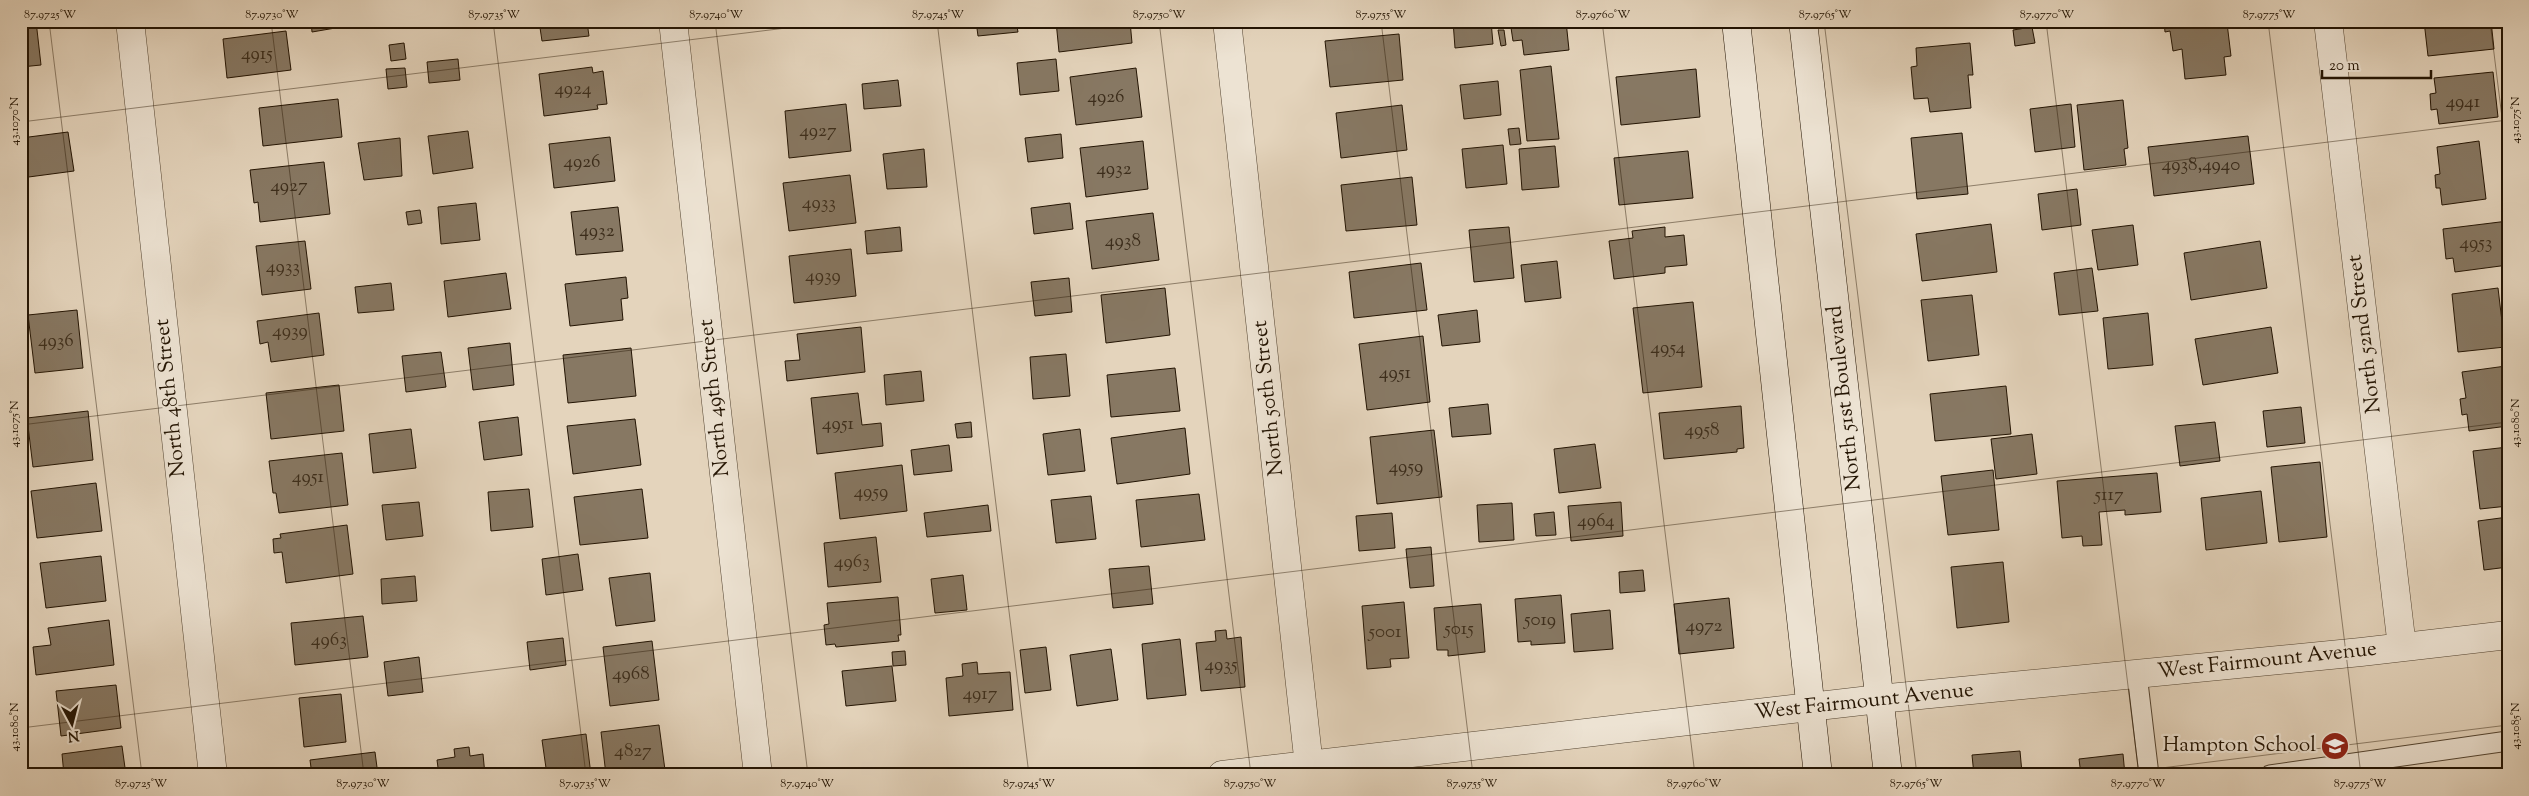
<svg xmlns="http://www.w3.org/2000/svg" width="2529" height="796" font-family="'Sorts Mill Goudy',serif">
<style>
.building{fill:#877863;stroke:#231403}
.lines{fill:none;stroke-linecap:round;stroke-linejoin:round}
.lane-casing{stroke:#534431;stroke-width:21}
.street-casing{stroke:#534431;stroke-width:29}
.secondary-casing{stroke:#231403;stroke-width:29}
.lane{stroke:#ede3d3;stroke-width:19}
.street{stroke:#ede3d3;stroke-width:28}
.secondary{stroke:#ede3d3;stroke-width:28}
.ticks{fill:none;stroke:#231403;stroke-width:1;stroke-opacity:0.45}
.labels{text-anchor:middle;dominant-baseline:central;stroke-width:4.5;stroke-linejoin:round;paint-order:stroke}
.number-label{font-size:19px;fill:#3c2d1b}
.street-label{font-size:21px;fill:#231403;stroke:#ede3d3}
.poi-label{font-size:21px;fill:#231403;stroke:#ede3d3;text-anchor:end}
.neatline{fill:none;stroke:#231403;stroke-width:2}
.ticks-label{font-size:12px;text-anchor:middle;fill:#231403}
</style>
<rect width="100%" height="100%" fill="#e4d4bc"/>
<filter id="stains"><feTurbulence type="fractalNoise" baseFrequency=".004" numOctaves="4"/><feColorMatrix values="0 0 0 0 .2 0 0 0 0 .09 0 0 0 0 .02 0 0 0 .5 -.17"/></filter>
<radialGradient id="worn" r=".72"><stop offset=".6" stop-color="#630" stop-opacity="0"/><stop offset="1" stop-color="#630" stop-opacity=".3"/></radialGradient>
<path class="building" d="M21,21H36L41,65L21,67Z
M311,21H347V26L312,32Z
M539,21H591L587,22L589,36L542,41Z
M785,21H843L786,26Z
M976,21H1016L1018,32L978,36Z
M1056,21H1130L1132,43L1059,52Z
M1453,21H1491L1493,44L1455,48Z
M1510,21H1566L1569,50L1524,55L1522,40L1513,41Z
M1923,21H1958V23L1924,27Z
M2164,21H2214V25L2227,23L2231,56L2224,57L2226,75L2185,79L2182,49L2173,51L2170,31L2165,32Z
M2424,21H2491L2494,49L2428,56Z
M2032,27L2035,43L2015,46L2013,30Z
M1498,30H1504L1506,45L1501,46Z
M286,31L291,70L227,78L223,39Z
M1399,34L1403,80L1330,87L1325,41Z
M404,43L406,59L391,61L389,45Z
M1970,43L1973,75H1968L1971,108L1930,112L1928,98L1914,99L1911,67L1917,66L1916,48Z
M458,59L460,80L429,83L427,62Z
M1056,59L1059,91L1020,95L1017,63Z
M1551,66L1559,139L1527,141L1520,70Z
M592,67L593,73L603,71L607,104L597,105L598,109L544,116L539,74Z
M405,68L407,87L388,89L386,69Z
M1136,68L1142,117L1076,125L1070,77Z
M1696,69L1700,117L1621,125L1616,77Z
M2493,72L2498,117L2439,124L2437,109L2431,110L2430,94L2436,93L2434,78Z
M898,80L901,106L864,109L862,84Z
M1498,81L1501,115L1464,119L1460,85Z
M338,99L342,137L263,146L259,108Z
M2123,100L2128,148L2124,149L2126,165L2084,170L2077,105Z
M846,104L851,151L789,158L785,111Z
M2071,104L2075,147L2035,152L2030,109Z
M1402,105L1407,150L1341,158L1336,113Z
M1519,128L1521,144L1510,145L1508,129Z
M468,131L473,168L433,174L428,136Z
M68,132L74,171L21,178V138Z
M1962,133L1968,194L1917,199L1911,138Z
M1061,134L1063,158L1028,162L1025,138Z
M2248,136L2254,184L2154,196L2148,147Z
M610,137L615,181L554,188L549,144Z
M400,138L402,176L364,180L358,143Z
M1143,141L1148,189L1086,197L1080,148Z
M2479,141L2486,199L2442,205L2440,188H2436L2435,175L2440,174L2437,147Z
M1503,145L1507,184L1466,188L1462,149Z
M1555,146L1559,187L1522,190L1519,149Z
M924,149L927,187L887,189L883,154Z
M1688,151L1693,198L1619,205L1614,158Z
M324,162L330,214L260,222L258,202L254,203L250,170Z
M850,175L856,223L789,231L783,183Z
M1412,177L1417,225L1346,231L1341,185Z
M2077,189L2081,225L2042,230L2038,194Z
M476,203L480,240L441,244L438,207Z
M1070,203L1073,229L1034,234L1031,208Z
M618,207L623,251L576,255L571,212Z
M420,210L422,223L408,225L406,212Z
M1153,213L1159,260L1092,269L1086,221Z
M2508,221V265L2455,272L2453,258L2446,259L2443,229Z
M1991,224L1997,272L1922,281L1916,234Z
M2133,225L2138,265L2098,270L2092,230Z
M900,227L902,251L867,254L865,231Z
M1509,227L1514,278L1474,282L1469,230Z
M1665,227V237L1684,235L1687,265L1665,267V273L1614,279L1609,241L1633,238L1632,231Z
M305,241L311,289L262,295L256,246Z
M2260,241L2267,288L2191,300L2184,253Z
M851,249L856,296L794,303L789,256Z
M1557,261L1561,298L1525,302L1521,265Z
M1421,263L1427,310L1354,318L1349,272Z
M2092,268L2098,311L2059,315L2054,273Z
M506,273L511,309L448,317L444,281Z
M626,277L628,298L621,299L623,320L570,326L565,284Z
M1069,278L1072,312L1035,316L1031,282Z
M391,283L394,310L358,313L355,287Z
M1165,288L1170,335L1106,343L1101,295Z
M2498,288L2505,347L2458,352L2452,294Z
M1972,295L1979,355L1928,361L1921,300Z
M1693,302L1702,387L1643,393L1633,308Z
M77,310L83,368L35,373L28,315Z
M1477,310L1480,342L1442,346L1438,315Z
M319,313L324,355L271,362L268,342L260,344L257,321Z
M2148,313L2153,365L2108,369L2103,318Z
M861,327L865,372L787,381L785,361L800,360L797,334Z
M2271,327L2278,373L2203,385L2195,339Z
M1423,336L1430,402L1367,410L1359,344Z
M510,343L514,385L473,390L468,348Z
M631,348L636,396L568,403L563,355Z
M441,352L446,387L406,392L402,356Z
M1066,354L1070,396L1033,399L1030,357Z
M2506,366L2508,426L2469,431L2467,414L2462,415L2460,399L2466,398L2462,372Z
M1175,368L1180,411L1111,417L1107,375Z
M921,371L924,401L886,405L884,375Z
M339,385L344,431L271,439L266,393Z
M2006,386L2011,434L1935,441L1930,394Z
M858,393L862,425L881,423L883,446L817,454L811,398Z
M1488,404L1491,434L1452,437L1449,408Z
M1741,406L1744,448L1737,449V452L1664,459L1659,413Z
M2301,407L2305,443L2267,447L2263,411Z
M88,411L93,460L33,467L27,418Z
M518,417L522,455L484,460L479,422Z
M635,419L641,465L573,474L567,426Z
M971,422L972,437L957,438L955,424Z
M2215,422L2220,461L2180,466L2175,426Z
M1185,428L1190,474L1117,484L1111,438Z
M411,429L416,468L373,473L369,434Z
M1080,429L1085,471L1048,475L1043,434Z
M1434,430L1442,497L1377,504L1370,437Z
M2032,434L2037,474L1996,479L1991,439Z
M1595,444L1601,488L1559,493L1554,449Z
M949,445L952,471L914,475L911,450Z
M2508,447V506L2480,509L2473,451Z
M342,453L348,505L279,513L276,493H273L269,461Z
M2320,462L2327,537L2279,542L2271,467Z
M902,465L907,511L840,519L835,473Z
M1993,470L1999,530L1948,535L1941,476Z
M2157,473L2161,512L2125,515V510L2099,512L2102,545L2083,546L2082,536L2062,538L2057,481Z
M96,483L102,531L37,538L31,491Z
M529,489L533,527L491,531L488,492Z
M642,489L648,538L580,545L574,497Z
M2261,491L2267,543L2206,550L2201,498Z
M1199,494L1205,540L1141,547L1136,500Z
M1091,496L1096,539L1056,543L1051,500Z
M419,502L423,536L386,540L382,505Z
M1621,502L1623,536L1571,541L1568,506Z
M1512,503L1514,540L1479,542L1477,505Z
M988,505L991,531L927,537L924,513Z
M1554,512L1556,535L1536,536L1534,514Z
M1392,513L1395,548L1359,551L1356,516Z
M2508,517V567L2484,570L2478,521Z
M347,525L353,574L286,583L282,552L274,553L273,539L281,538L280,534Z
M876,537L881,582L828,587L824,543Z
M1431,547L1434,586L1410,588L1406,549Z
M578,554L583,590L546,595L542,559Z
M101,556L106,601L46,608L40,563Z
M2003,562L2009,622L1957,628L1951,567Z
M1149,566L1153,604L1113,608L1109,569Z
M1643,570L1645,591L1620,593L1619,572Z
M650,573L655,621L616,626L609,578Z
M963,575L967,610L935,613L931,579Z
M415,576L417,601L382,604L381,579Z
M1561,595L1565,643L1531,645V641L1518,642L1515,599Z
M898,597L901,635H898L899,641L836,647L835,644L826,645L824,625L829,624L827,603Z
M1729,598L1734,648L1679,654L1674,604Z
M1404,602L1409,658L1390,659L1391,667L1367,669L1362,606Z
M1481,604L1485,652L1448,656V650H1437L1434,608Z
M1610,610L1613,649L1574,652L1571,614Z
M363,616L368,657L295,665L291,623Z
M109,620L114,665L36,675L33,647L51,645L48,628Z
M1226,630L1227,639L1241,637L1245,687L1201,691L1196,643L1216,641L1215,631Z
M563,638L566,665L530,670L527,642Z
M1180,639L1186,695L1147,699L1142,644Z
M652,641L659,700L610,706L603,647Z
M1046,647L1051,690L1025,693L1020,650Z
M1111,649L1118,700L1077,706L1070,655Z
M905,651L906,665L893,666L892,652Z
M419,657L423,692L388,696L384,662Z
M977,662L978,674L1010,672L1013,710L949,716L946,678L963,676L962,664Z
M892,666L896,701L846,706L842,671Z
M116,685L121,728L61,736L56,691Z
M341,694L346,742L304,747L299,698Z
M659,725L665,770L606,775L601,732Z
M586,734L591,775H547L542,740Z
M122,746L126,775H64L62,754Z
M469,747L470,756L483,754L485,775H439L437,760L455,757L454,749Z
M2020,751L2022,773L1974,775L1972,755Z
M375,752L378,775H312L310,760Z
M2123,754L2125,775H2081L2079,759Z"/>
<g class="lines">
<defs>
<path id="lane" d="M2137,674L2149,775
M2270,775L2508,741"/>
<path id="street" d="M130,21L213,775
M673,21L758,775
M1227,21L1310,775
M2328,21L2402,647
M1222,775L1879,699L2361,652L2508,635"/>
<path id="secondary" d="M1736,21L1818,775
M1803,21L1888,775"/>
</defs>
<use href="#lane" class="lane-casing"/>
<use href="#street" class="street-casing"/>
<use href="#secondary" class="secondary-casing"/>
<use href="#lane" class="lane"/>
<use href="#street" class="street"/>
<use href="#secondary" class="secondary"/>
</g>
<path class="ticks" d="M49,21L142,775M271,21L364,775M493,21L586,775M715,21L808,775M937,21L1029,775M1159,21L1251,775M1381,21L1473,775M1602,21L1695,775M1824,21L1917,775M2046,21L2139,775M2268,21L2361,775M2490,21L2508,166M21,122L843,21M21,425L2508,120M21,728L2508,422M2105,775L2508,725"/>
<defs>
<symbol id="school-disc" viewBox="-11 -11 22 22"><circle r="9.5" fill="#8f2418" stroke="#ede3d3"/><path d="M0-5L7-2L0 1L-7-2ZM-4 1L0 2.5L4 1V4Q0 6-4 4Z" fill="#fff"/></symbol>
</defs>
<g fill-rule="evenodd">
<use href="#school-disc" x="2319" y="730" width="32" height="32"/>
</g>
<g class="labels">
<g class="number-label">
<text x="257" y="54">4915</text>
<text x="573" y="89">4924</text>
<text x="1106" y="97">4926</text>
<text x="2463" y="102">4941</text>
<text x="818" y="131">4927</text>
<text x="582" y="162">4926</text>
<text x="2201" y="165">4938,4940</text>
<text x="1114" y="169">4932</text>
<text x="289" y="186">4927</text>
<text x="819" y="203">4933</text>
<text x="597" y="231">4932</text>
<text x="1123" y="241">4938</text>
<text x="2476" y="243">4953</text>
<text x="283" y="267">4933</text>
<text x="823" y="276">4939</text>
<text x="290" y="331">4939</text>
<text x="56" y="341">4936</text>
<text x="1668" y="348">4954</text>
<text x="1395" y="373">4951</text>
<text x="838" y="424">4951</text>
<text x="1702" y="430">4958</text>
<text x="1406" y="467">4959</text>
<text x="308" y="477">4951</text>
<text x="871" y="492">4959</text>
<text x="2109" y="495">5117</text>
<text x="1596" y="521">4964</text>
<text x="852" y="562">4963</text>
<text x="1540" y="620">5019</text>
<text x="1704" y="626">4972</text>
<text x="1459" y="629">5015</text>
<text x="1385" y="632">5001</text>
<text x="329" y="640">4963</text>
<text x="1221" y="665">4935</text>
<text x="631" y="674">4968</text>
<text x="980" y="694">4917</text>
<text x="633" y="751">4827</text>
</g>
<g class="street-label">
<text transform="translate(2365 334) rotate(-97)">North 52nd Street</text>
<text transform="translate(171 398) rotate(-96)">North 48th Street</text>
<text transform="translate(715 398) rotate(-96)">North 49th Street</text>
<text transform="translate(1269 398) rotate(-96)">North 50th Street</text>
<text transform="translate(1845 398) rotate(-96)">North 51st Boulevard</text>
<text transform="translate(2267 661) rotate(-6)">West Fairmount Avenue</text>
<text transform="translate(1864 702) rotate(-6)">West Fairmount Avenue</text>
</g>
<g class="poi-label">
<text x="2316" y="746">Hampton School</text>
</g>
</g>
<rect width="2529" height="796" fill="none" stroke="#e4d4bc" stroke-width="55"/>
<g transform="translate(72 724) rotate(173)" stroke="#ede3d3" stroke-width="4" paint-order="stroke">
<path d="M0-4L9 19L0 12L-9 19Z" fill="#231403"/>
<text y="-8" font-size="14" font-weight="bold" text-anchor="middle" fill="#231403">N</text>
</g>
<path d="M2322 70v8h109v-8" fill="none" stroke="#231403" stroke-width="2.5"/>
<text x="2329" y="70" font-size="15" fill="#231403" stroke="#ede3d3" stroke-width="4" paint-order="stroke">20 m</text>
<rect x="28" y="28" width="2474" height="740" class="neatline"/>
<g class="ticks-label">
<text x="50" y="18">87.9725°W</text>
<text x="272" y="18">87.9730°W</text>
<text x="494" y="18">87.9735°W</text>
<text x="716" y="18">87.9740°W</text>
<text x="938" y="18">87.9745°W</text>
<text x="1159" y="18">87.9750°W</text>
<text x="1381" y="18">87.9755°W</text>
<text x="1603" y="18">87.9760°W</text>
<text x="1825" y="18">87.9765°W</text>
<text x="2047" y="18">87.9770°W</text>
<text x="2269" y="18">87.9775°W</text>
<text transform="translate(2515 120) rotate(-90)" y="4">43.1075°N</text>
<text transform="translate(14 121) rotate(-90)" y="4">43.1070°N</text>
<text transform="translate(2515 423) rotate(-90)" y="4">43.1080°N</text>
<text transform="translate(14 424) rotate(-90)" y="4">43.1075°N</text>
<text transform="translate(2515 726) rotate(-90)" y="4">43.1085°N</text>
<text transform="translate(14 727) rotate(-90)" y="4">43.1080°N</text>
<text x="141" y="787">87.9725°W</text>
<text x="363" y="787">87.9730°W</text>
<text x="585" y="787">87.9735°W</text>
<text x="807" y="787">87.9740°W</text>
<text x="1029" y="787">87.9745°W</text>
<text x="1250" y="787">87.9750°W</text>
<text x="1472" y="787">87.9755°W</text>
<text x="1694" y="787">87.9760°W</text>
<text x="1916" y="787">87.9765°W</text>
<text x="2138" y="787">87.9770°W</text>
<text x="2360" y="787">87.9775°W</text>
</g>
<rect width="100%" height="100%" filter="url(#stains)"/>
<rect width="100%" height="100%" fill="url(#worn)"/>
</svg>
